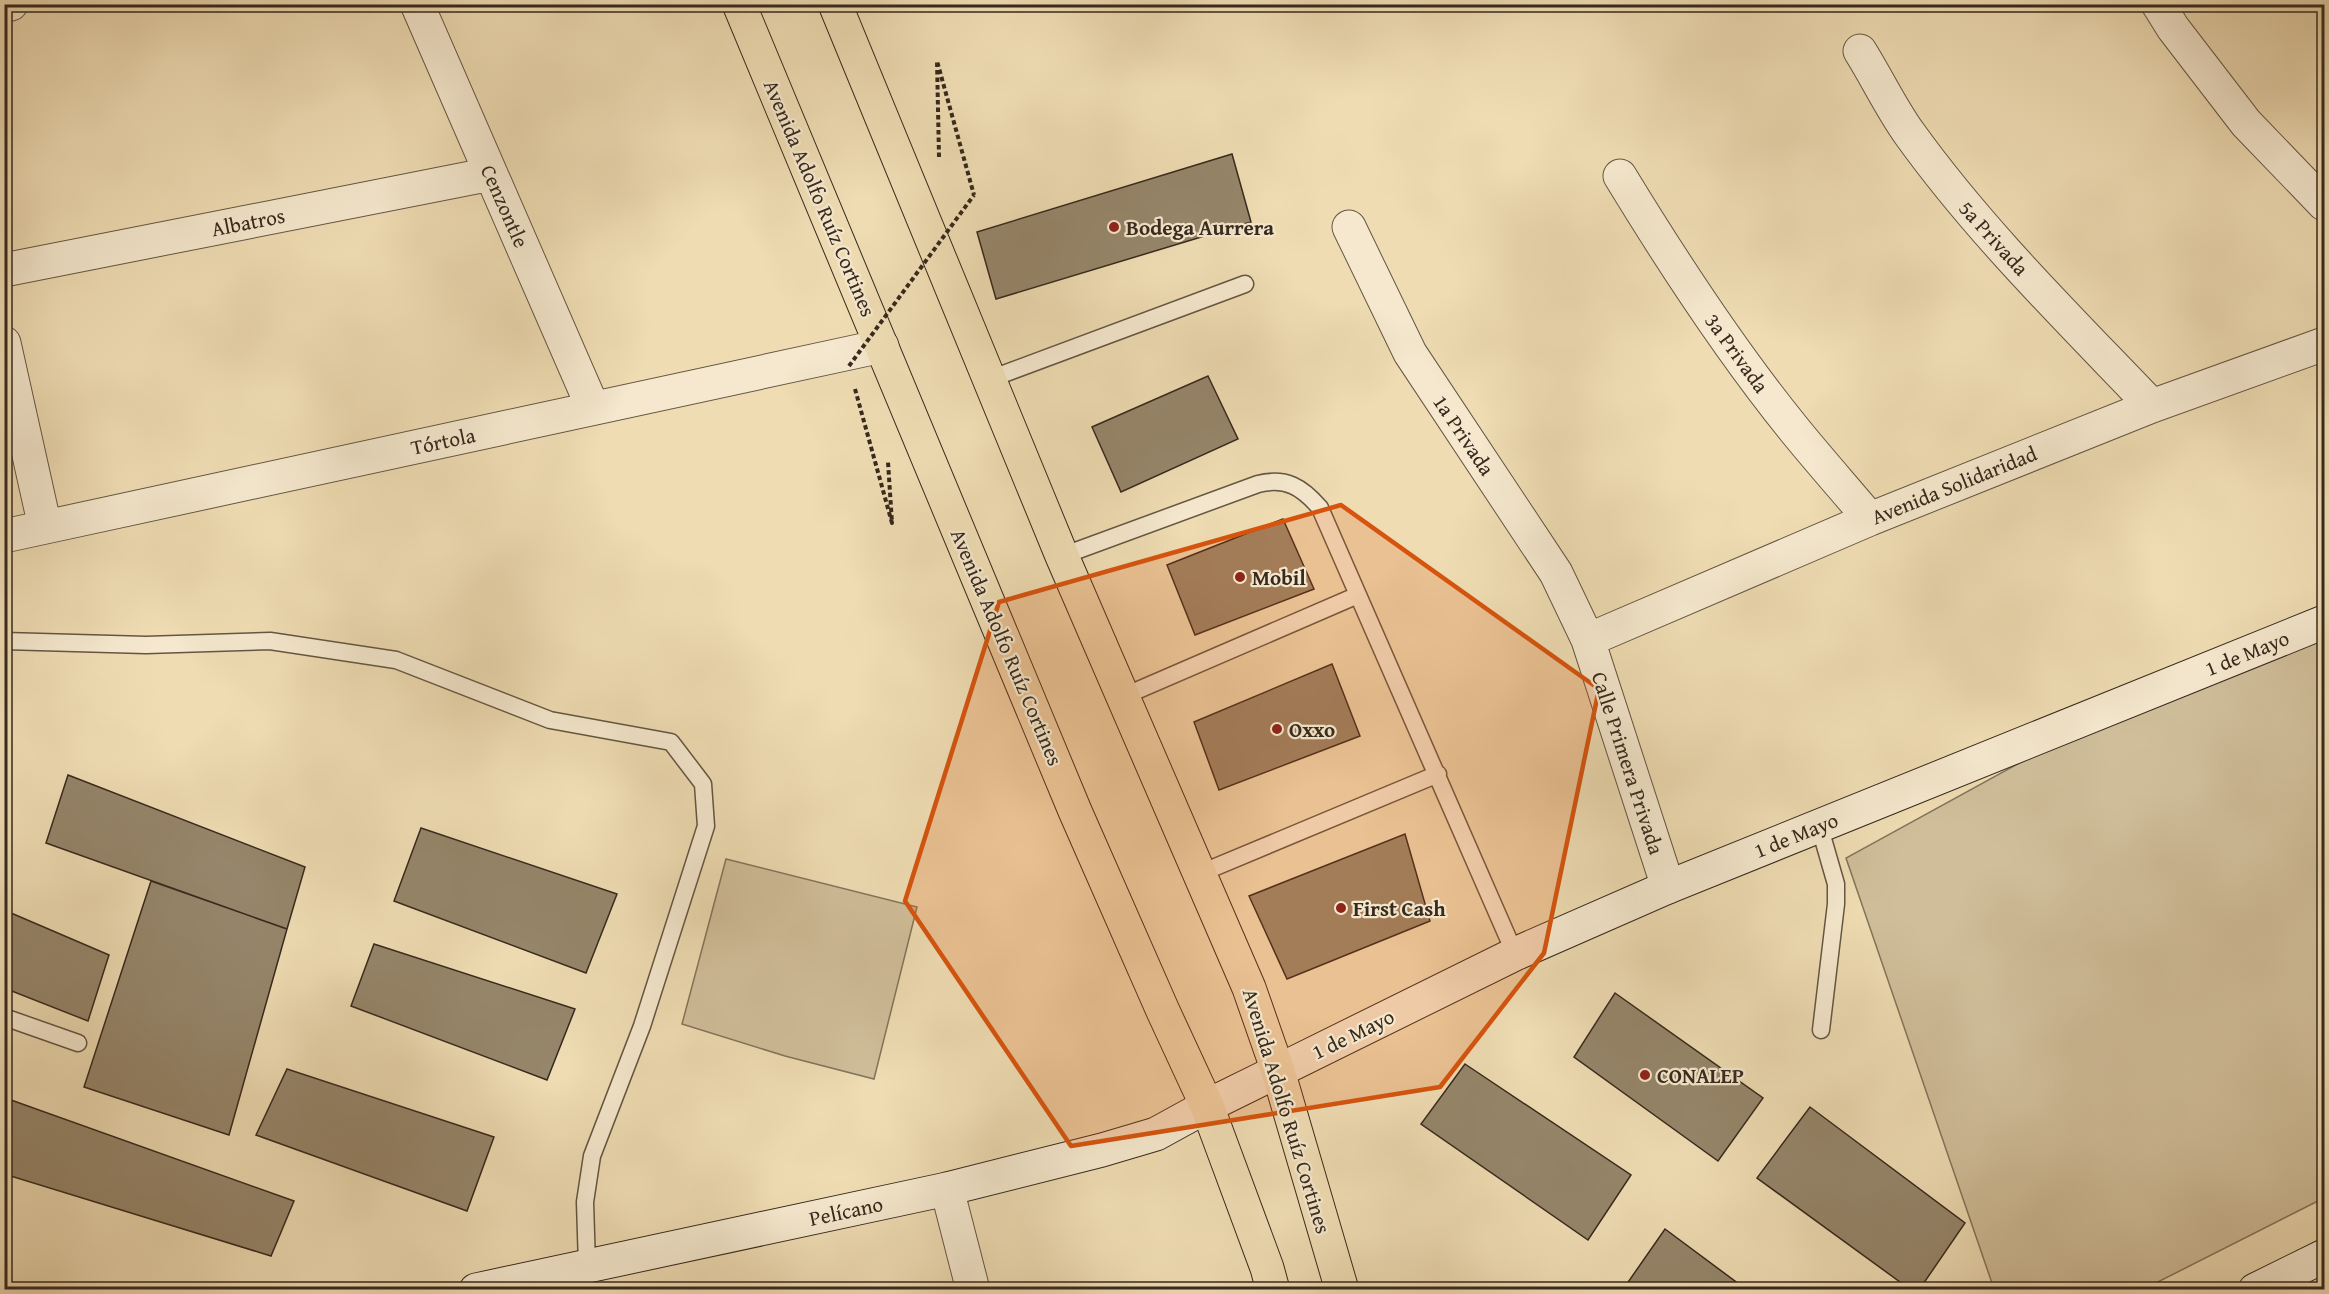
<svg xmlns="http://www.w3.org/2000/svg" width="2329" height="1294" font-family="'Gentium Book Plus',serif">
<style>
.green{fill:#d0be9a;stroke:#83745c;stroke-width:1.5}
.building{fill:#96866b;stroke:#36291d;stroke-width:1.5}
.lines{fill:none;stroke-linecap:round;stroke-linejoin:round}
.lane-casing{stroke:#645642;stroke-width:19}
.street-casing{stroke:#645642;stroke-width:35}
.secondary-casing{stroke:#36291d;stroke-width:35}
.primary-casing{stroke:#36291d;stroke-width:35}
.path{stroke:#36291d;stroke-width:4;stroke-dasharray:4.5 3;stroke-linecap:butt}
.lane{stroke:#f5e8ce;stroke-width:16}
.street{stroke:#f5e8ce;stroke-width:33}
.secondary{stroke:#f5e8ce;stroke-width:33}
.primary{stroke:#efdcb3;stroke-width:33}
.path-bridge{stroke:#36291d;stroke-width:4;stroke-dasharray:4.5 3;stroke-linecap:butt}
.marked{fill:#d6540e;fill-opacity:0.2;stroke:#d6540e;stroke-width:4.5;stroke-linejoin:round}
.poi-dot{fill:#8f2418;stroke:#f5e8ce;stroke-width:2}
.labels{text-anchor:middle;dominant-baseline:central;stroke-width:4.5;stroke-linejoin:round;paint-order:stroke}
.street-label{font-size:21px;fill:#36291d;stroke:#f5e8ce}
.poi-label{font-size:21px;font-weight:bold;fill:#36291d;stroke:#f5e8ce;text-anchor:start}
</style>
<rect width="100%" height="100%" fill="#efdcb3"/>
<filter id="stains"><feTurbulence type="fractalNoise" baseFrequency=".00333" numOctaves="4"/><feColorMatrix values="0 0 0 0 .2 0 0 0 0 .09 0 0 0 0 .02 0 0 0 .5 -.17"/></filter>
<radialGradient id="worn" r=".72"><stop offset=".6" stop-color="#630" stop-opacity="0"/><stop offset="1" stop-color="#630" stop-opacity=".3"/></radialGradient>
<path class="green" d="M2324,637V1198L2144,1289H1994L1846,858L2107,715Z
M726,859L917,907L874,1079L785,1056L682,1024Z"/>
<path class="building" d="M1232,154L1251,222L996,299L977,232Z
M1208,376L1238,439L1121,492L1092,427Z
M1283,519L1314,589L1195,635L1167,565Z
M1332,664L1360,736L1219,790L1194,722Z
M68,775L305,867L287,929L46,843Z
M421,828L617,894L586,973L394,901Z
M1405,834L1430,921L1287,979L1249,896Z
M151,881L287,929L229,1135L84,1087Z
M4,910L109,955L88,1021L4,988Z
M374,944L575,1009L547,1080L351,1006Z
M1615,993L1763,1098L1718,1161L1574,1057Z
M1465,1064L1631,1175L1588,1240L1421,1124Z
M287,1069L494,1137L467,1211L256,1135Z
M11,1100L294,1201L271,1256L4,1174V1123Z
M1810,1107L1965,1223L1919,1290H1911L1757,1178Z
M1665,1229L1747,1290L1624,1288Z"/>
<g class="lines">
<defs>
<path id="lane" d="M990,379L1245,284
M1062,556L1258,484C1286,477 1302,487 1320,508L1515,954
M4,641L146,645L270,641L396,660L550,720L671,742L703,784L706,826L642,1026L592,1156L585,1202L587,1266
M1122,697L1358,595
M1819,825L1836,884V904L1821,1030
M1201,873L1438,774
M4,1017L78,1043"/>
<path id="street" d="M417,4L593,408
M2158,4L2173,28L2246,123L2324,204
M4,6L11,4
M1860,51C1877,78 1891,108 1909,133C1980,232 2068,318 2152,406
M1620,176C1673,263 1729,349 1793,428C1818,459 1844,488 1870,519
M1349,227L1410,353L1556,573L1588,640L1668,887
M4,270L491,174
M4,343L45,527
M4,536L882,346
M1588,640L1870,519L2152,406L2324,344
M947,1189L973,1290"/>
<path id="secondary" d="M476,1290L947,1189L1102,1150L1156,1134L1207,1106L1515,954L1668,887L2324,622
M2255,1290L2324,1256"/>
<path id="primary" d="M739,4L1075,811L1163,1011L1207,1106L1267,1268L1273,1290
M835,4L1062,556L1249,988L1278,1071L1342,1290"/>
</defs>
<use href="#lane" class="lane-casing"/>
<use href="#street" class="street-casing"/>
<use href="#secondary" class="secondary-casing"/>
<use href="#primary" class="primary-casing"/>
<path class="path" d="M939,157L937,61L974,195
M855,389L892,523L888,462"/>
<use href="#lane" class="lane"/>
<use href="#street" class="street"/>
<use href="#secondary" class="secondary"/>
<use href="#primary" class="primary"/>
<path class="path-bridge" d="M849,366L974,195"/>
</g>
<path class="marked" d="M1341,505L1599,689L1544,953L1440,1087L1071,1146L905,901L999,602Z"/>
<g class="poi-dot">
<circle cx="1114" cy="227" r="6"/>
<circle cx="1240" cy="577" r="6"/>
<circle cx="1277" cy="729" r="6"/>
<circle cx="1341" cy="908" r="6"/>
<circle cx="1645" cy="1075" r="6"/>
</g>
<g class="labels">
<g class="street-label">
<text transform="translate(820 198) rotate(67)">Avenida Adolfo Ruíz Cortines</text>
<text transform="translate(505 206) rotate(66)">Cenzontle</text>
<text transform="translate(248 222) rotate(-11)">Albatros</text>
<text transform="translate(1994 238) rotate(48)">5a Privada</text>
<text transform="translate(1737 353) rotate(54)">3a Privada</text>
<text transform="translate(1464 435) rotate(56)">1a Privada</text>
<text transform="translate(443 441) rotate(-12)">Tórtola</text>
<text transform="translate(1954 485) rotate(-22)">Avenida Solidaridad</text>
<text transform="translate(1007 647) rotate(67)">Avenida Adolfo Ruíz Cortines</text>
<text transform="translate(2247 653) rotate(-22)">1 de Mayo</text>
<text transform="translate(1628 763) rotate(72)">Calle Primera Privada</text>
<text transform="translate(1796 835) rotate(-22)">1 de Mayo</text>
<text transform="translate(1353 1034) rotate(-26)">1 de Mayo</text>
<text transform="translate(1287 1111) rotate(73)">Avenida Adolfo Ruíz Cortines</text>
<text transform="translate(846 1211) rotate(-12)">Pelícano</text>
</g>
<g class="poi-label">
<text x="1126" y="227">Bodega Aurrera</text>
<text x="1252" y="577">Mobil</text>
<text x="1289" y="729">Oxxo</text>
<text x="1353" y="908">First Cash</text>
<text x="1657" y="1075">CONALEP</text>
</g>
</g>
<rect width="2329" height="1294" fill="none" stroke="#efdcb3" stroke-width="24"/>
<rect x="6" y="6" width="2317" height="1282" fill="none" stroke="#36291d" stroke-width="3"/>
<rect x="12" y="12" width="2305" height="1270" fill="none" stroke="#36291d" stroke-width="1.5"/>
<rect width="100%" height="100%" filter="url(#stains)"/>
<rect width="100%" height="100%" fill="url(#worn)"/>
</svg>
